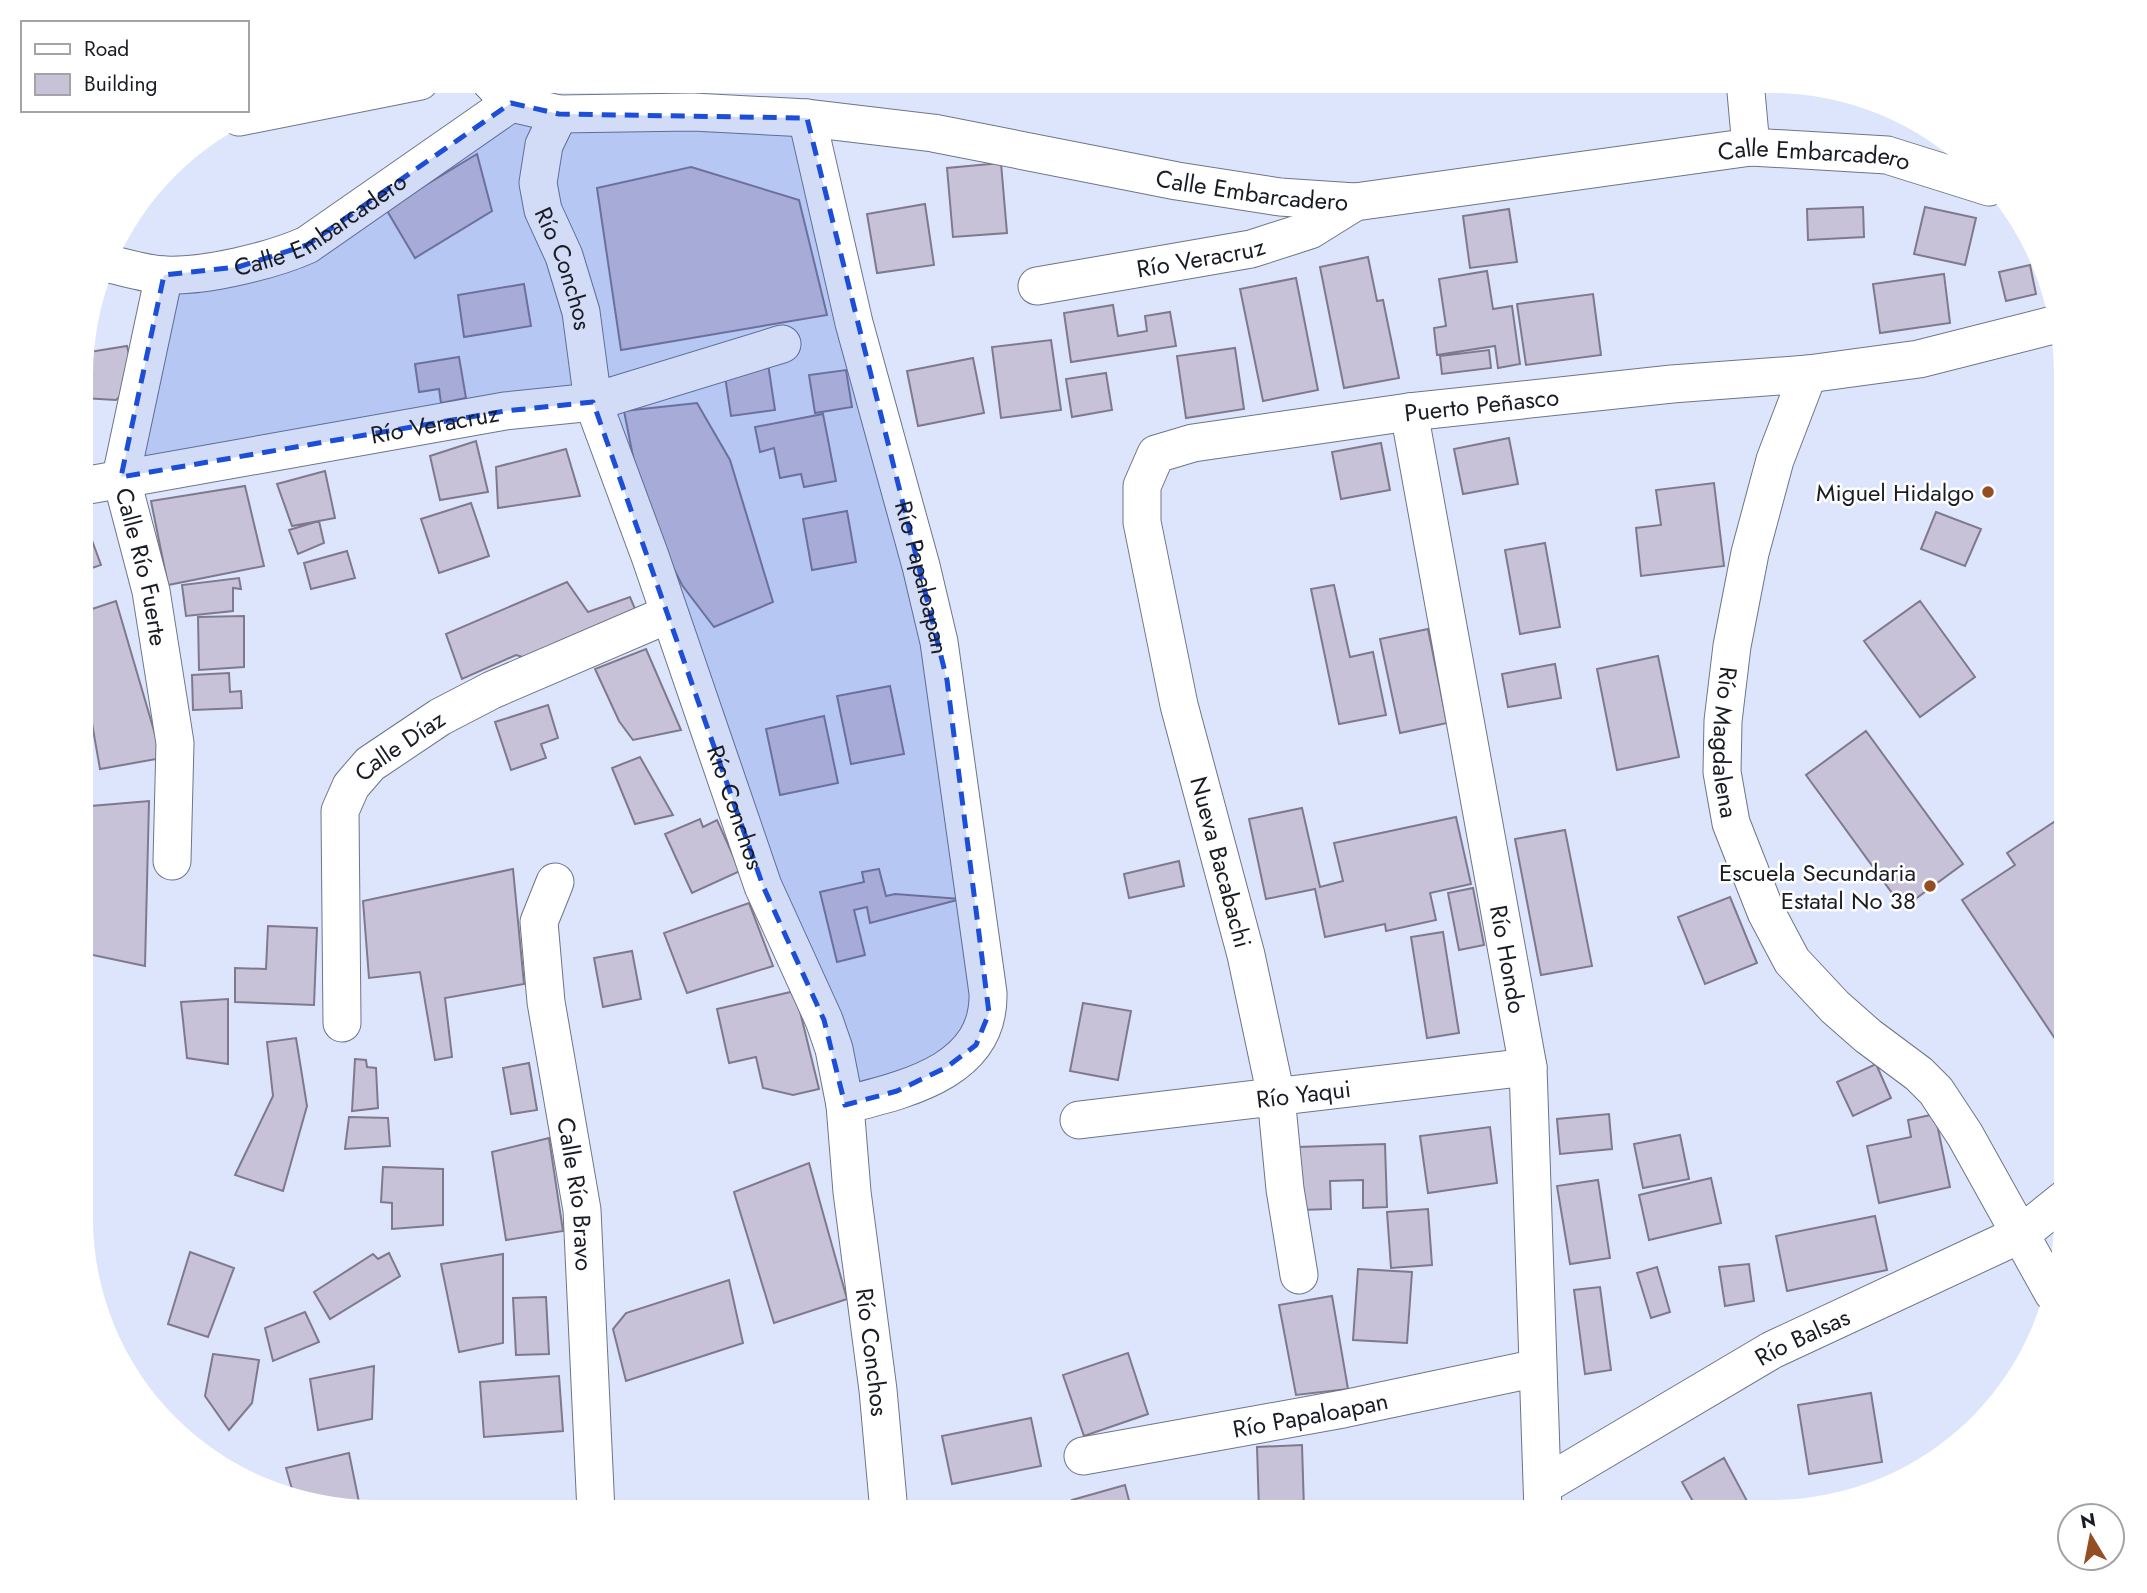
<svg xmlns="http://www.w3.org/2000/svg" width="2147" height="1593" font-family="Jost,sans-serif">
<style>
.building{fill:#c8c2d9;stroke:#7f798e;stroke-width:2}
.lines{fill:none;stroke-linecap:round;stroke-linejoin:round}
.minor-casing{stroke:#6d7588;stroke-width:39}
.minor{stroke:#fff;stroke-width:37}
.marked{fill:#1d4ed8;fill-opacity:0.2;stroke:#1d4ed8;stroke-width:5;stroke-dasharray:14 9;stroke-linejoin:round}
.poi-dot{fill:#934e23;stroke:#fff;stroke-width:2.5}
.labels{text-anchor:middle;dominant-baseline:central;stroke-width:5;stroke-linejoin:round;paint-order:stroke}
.street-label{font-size:24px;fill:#191c24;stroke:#fff}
.poi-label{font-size:24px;fill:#191c24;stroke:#fff;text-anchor:end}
</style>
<rect width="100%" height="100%" fill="#dde5fc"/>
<path class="building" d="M477,154L492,211L415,258L386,209Z
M1001,163L1007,233L953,237L947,168Z
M691,167L799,200L827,315L621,350L597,188Z
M925,204L934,265L877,273L867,214Z
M1863,207L1864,237L1808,240L1807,209Z
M1925,207L1976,218L1965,265L1914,254Z
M1509,209L1517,262L1470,268L1463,216Z
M1368,257L1377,301L1383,300L1399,378L1344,388L1320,267Z
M2030,265L2036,294L2006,301L1999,272Z
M1487,271L1493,309L1512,306L1520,364L1498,368L1495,346L1437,355L1434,328L1446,326L1439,279Z
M1944,274L1950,323L1880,333L1873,284Z
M1296,278L1318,390L1263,401L1240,289Z
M524,284L531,326L464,337L458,295Z
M1593,294L1601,355L1526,365L1517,304Z
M1113,305L1118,336L1147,331L1145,316L1170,312L1176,346L1071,362L1064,313Z
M1051,340L1061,410L1001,418L992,347Z
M127,346L136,383L116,400L83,398V353Z
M1235,348L1244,409L1186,418L1177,356Z
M1489,350L1491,368L1442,374L1440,356Z
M459,357L466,398L441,403L439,389L419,392L415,364Z
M767,357L775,410L731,416L723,363Z
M973,358L984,413L918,426L907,371Z
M846,370L852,407L815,413L809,375Z
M1106,373L1112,410L1072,417L1066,379Z
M697,403L730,460L773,602L714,627L682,585L658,538L637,477L624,411Z
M823,414L836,481L804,487L801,474L780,478L774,448L760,452L755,427Z
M1509,438L1518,484L1463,494L1454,449Z
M476,441L488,492L440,500L430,456Z
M1381,443L1390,490L1341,499L1332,452Z
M566,449L580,496L498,508L496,467Z
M325,471L335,518L292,526L277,484Z
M1714,483L1724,566L1641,576L1636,528L1661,525L1656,490Z
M245,486L264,566L168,585L151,501Z
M471,503L489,556L439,573L421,519Z
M847,511L856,562L812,570L803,519Z
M1936,512L1981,529L1965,566L1921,549Z
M83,516L101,565L83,571Z
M319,521L324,543L298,554L289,530Z
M1545,543L1560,627L1520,634L1505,550Z
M347,551L355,578L311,589L304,563Z
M239,578L241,589L233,588V611L186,616L182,585Z
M567,582L588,612L630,597L638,616L537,661L516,655L462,679L446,634Z
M1334,585L1350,657L1373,652L1386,715L1339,724L1311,589Z
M116,601L162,758L100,769L83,672V612Z
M1920,601L1975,677L1920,717L1864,641Z
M244,616V667L199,670L198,617Z
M1428,629L1447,723L1400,733L1380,639Z
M646,649L681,730L633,740L619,721L595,669Z
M1658,656L1679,757L1617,770L1597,669Z
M1555,664L1561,698L1508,707L1502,674Z
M229,673L230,692L241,691L242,708L193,710L192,675Z
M890,686L904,754L851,764L837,696Z
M548,705L558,738L541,744L546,758L511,770L495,722Z
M824,716L838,783L780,795L766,729Z
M1866,731L1963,864L1903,908L1806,775Z
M640,757L673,815L635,824L612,768Z
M149,801L145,966L83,953V863L91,806Z
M1302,808L1320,887L1343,881L1334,843L1456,817L1471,884L1430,893L1436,920L1386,931L1385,924L1325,937L1315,889L1266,899L1249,819Z
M2066,814V1055L1962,900L2015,865L2007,853Z
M700,819L703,827L717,820L740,871L692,893L665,834Z
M1565,830L1592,966L1541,975L1515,839Z
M1179,861L1184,886L1129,898L1124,874Z
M513,869L524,984L445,998L452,1057L435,1060L420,972L369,978L363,901Z
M879,869L886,896L895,894L961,899L870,923L867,907L854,910L865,955L837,962L820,892L864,882L862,872Z
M1473,888L1484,945L1459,950L1448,893Z
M1730,897L1757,963L1705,984L1678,917Z
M749,903L773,966L687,993L664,933Z
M268,926L317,928L314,1005L235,1002V968L266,969Z
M1443,932L1459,1033L1427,1038L1411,937Z
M632,951L641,999L603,1007L594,958Z
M795,991L819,1089L793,1095L763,1088L756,1057L729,1063L717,1009Z
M228,999V1064L187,1058L181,1002Z
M1083,1003L1131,1011L1118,1080L1070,1071Z
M296,1038L307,1106L283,1191L235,1175L273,1096L267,1042Z
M355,1059L366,1060L367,1067L376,1068L378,1108L352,1111Z
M529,1063L537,1110L511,1114L503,1068Z
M1876,1064L1891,1098L1853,1116L1837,1082Z
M1609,1114L1612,1149L1560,1154L1557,1119Z
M1935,1114L1950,1187L1879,1203L1867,1146L1911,1137L1908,1120Z
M349,1117L388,1118L390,1146L345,1149Z
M1490,1127L1497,1183L1428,1193L1420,1136Z
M1680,1135L1689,1179L1643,1188L1634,1144Z
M549,1138L563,1231L506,1240L492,1152Z
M1385,1144L1387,1207L1363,1208V1180L1330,1181L1331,1209L1300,1210L1298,1147Z
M809,1163L847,1299L774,1323L734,1192Z
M383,1167L443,1169V1225L392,1229V1203L381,1202Z
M1711,1178L1721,1223L1649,1240L1639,1195Z
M1598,1180L1610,1258L1570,1264L1557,1186Z
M1428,1209L1432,1265L1391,1268L1387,1212Z
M1875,1216L1887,1270L1787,1291L1776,1236Z
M190,1252L234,1268L208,1337L168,1324Z
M389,1253L400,1276L330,1319L314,1292L373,1254L378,1259Z
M503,1254V1343L459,1352L441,1264Z
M1749,1264L1754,1301L1725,1306L1719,1267Z
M1657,1267L1670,1312L1651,1318L1637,1273Z
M1358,1269L1412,1272L1407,1343L1353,1340Z
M729,1280L743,1343L626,1381L613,1329L626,1313Z
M1600,1287L1611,1370L1585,1374L1574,1290Z
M1332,1296L1348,1389L1296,1395L1279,1305Z
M546,1297L549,1354L516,1355L513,1298Z
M305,1312L319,1342L273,1361L265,1328Z
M1128,1353L1148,1414L1084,1436L1063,1375Z
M213,1354L259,1360L252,1403L229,1430L205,1396Z
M374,1366L372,1419L318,1430L310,1379Z
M559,1376L563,1431L484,1437L480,1382Z
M1871,1393L1882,1462L1809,1474L1798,1405Z
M1031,1418L1041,1466L952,1484L942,1436Z
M1302,1445L1304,1509L1259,1511L1257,1447Z
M349,1453L361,1512L295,1500L286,1468Z
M1724,1458L1747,1501L1726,1512H1699L1682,1482Z
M1125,1485L1132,1512H1075L1072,1500Z"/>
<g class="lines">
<defs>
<g id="minor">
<path id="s1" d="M490,81L511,103L559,114L693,112L807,118L933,133L1177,181L1280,197L1355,202L1751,147L1887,155L1989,187"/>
<path d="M1745,81L1751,147"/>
<path id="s2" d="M559,114L544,145L538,183L543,210L564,256L581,312L593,402L650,556L763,886L824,1020L834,1049L845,1105L852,1192L878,1390L889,1512"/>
<path d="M239,117L420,81"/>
<path id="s3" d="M807,118L854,323L921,566L939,642L988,993C990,1071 907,1089 845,1105"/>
<path id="s4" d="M105,263C124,267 145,274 164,275C204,277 271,261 307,245L511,103"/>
<path id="s5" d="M164,275L121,477L151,591L175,743L172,861"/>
<path id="s6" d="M1037,286L1251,249L1310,230L1355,202"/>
<path id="s7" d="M1808,374L1775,460L1750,553L1732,646L1723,721L1722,772L1731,823L1766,912L1792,961L1835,1007L1868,1036L1919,1074L1936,1091L1965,1135L2053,1293"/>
<path id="s8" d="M1409,412L1528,1067L1543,1512"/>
<path id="s9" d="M83,486L505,411L593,402L782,344"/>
<path id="s10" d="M555,882L539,922L546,1002L582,1210L596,1512"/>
<path id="s11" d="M342,1023L340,811L351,786L370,764L440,717L492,690L669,614"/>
<path id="s12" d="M1079,1120L1528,1067"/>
<path id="s13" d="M1299,1275L1285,1189L1276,1096L1246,955L1179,705L1142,522V486L1156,454L1193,443L1409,412L1672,384L1808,374L1919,359L2057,324"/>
<path id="s14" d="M1083,1456L1343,1409L1537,1368"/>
<path id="s15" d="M1544,1485L1772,1350L2021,1234L2066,1198"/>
</g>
</defs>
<use href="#minor" class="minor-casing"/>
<use href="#minor" class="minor"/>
</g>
<path class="marked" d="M511,103L559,114L807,118L947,680L989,1013L976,1045L947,1067L897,1091L845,1105L824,1020L763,886L593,402L505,411L121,477L164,275L238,267L307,245Z"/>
<g class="poi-dot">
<circle cx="1988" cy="492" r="7"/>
<circle cx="1930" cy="886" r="7"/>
</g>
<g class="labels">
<g class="street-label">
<text stroke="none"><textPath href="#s1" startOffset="1346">Calle Embarcadero</textPath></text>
<text stroke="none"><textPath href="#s1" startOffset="779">Calle Embarcadero</textPath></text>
<text stroke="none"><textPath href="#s4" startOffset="228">Calle Embarcadero</textPath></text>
<text stroke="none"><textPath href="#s6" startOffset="166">Río Veracruz</textPath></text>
<text stroke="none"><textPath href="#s2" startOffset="163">Río Conchos</textPath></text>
<text stroke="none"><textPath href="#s13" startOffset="1171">Puerto Peñasco</textPath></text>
<text stroke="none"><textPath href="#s9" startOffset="357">Río Veracruz</textPath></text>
<text stroke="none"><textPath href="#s5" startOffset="299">Calle Río Fuerte</textPath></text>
<text stroke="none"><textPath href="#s3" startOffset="474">Río Papaloapan</textPath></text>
<text stroke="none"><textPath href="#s7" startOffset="380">Río Magdalena</textPath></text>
<text stroke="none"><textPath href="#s11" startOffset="303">Calle Díaz</textPath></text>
<text stroke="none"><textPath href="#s2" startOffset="730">Río Conchos</textPath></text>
<text transform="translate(1221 862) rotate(75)">Nueva Bacabachi</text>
<text stroke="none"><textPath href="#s8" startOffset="556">Río Hondo</textPath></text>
<text stroke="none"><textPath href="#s12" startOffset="226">Río Yaqui</textPath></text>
<text stroke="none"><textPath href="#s10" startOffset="318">Calle Río Bravo</textPath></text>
<text stroke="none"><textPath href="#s15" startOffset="298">Río Balsas</textPath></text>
<text stroke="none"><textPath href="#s2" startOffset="1297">Río Conchos</textPath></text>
<text stroke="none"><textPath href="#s14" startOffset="231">Río Papaloapan</textPath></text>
</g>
<g class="poi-label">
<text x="1974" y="492">Miguel Hidalgo</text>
<text x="1916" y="872">Escuela Secundaria<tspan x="1916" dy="28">Estatal No 38</tspan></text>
</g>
</g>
<path d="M0 0H2147V1593H0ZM375 93H1772A282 282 0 0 1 2054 375V1218A282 282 0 0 1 1772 1500H375A282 282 0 0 1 93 1218V375A282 282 0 0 1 375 93Z" fill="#fff" fill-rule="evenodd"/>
<rect x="21" y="21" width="228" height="91" fill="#ffffff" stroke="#a3a4a7" stroke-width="2"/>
<rect x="35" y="44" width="35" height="10" fill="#ffffff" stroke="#a3a4a7" stroke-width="2"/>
<text x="84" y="56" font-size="21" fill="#191c24">Road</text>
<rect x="35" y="74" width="35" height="21" fill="#c8c2d9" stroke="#a3a4a7" stroke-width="2"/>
<text x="84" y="91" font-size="21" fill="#191c24">Building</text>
<g transform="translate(2091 1537) rotate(350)"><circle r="33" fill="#ffffff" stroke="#a3a4a7" stroke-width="2"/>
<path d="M0-5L12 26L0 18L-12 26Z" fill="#934e23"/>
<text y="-10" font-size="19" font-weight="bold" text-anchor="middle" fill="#191c24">N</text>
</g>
</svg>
